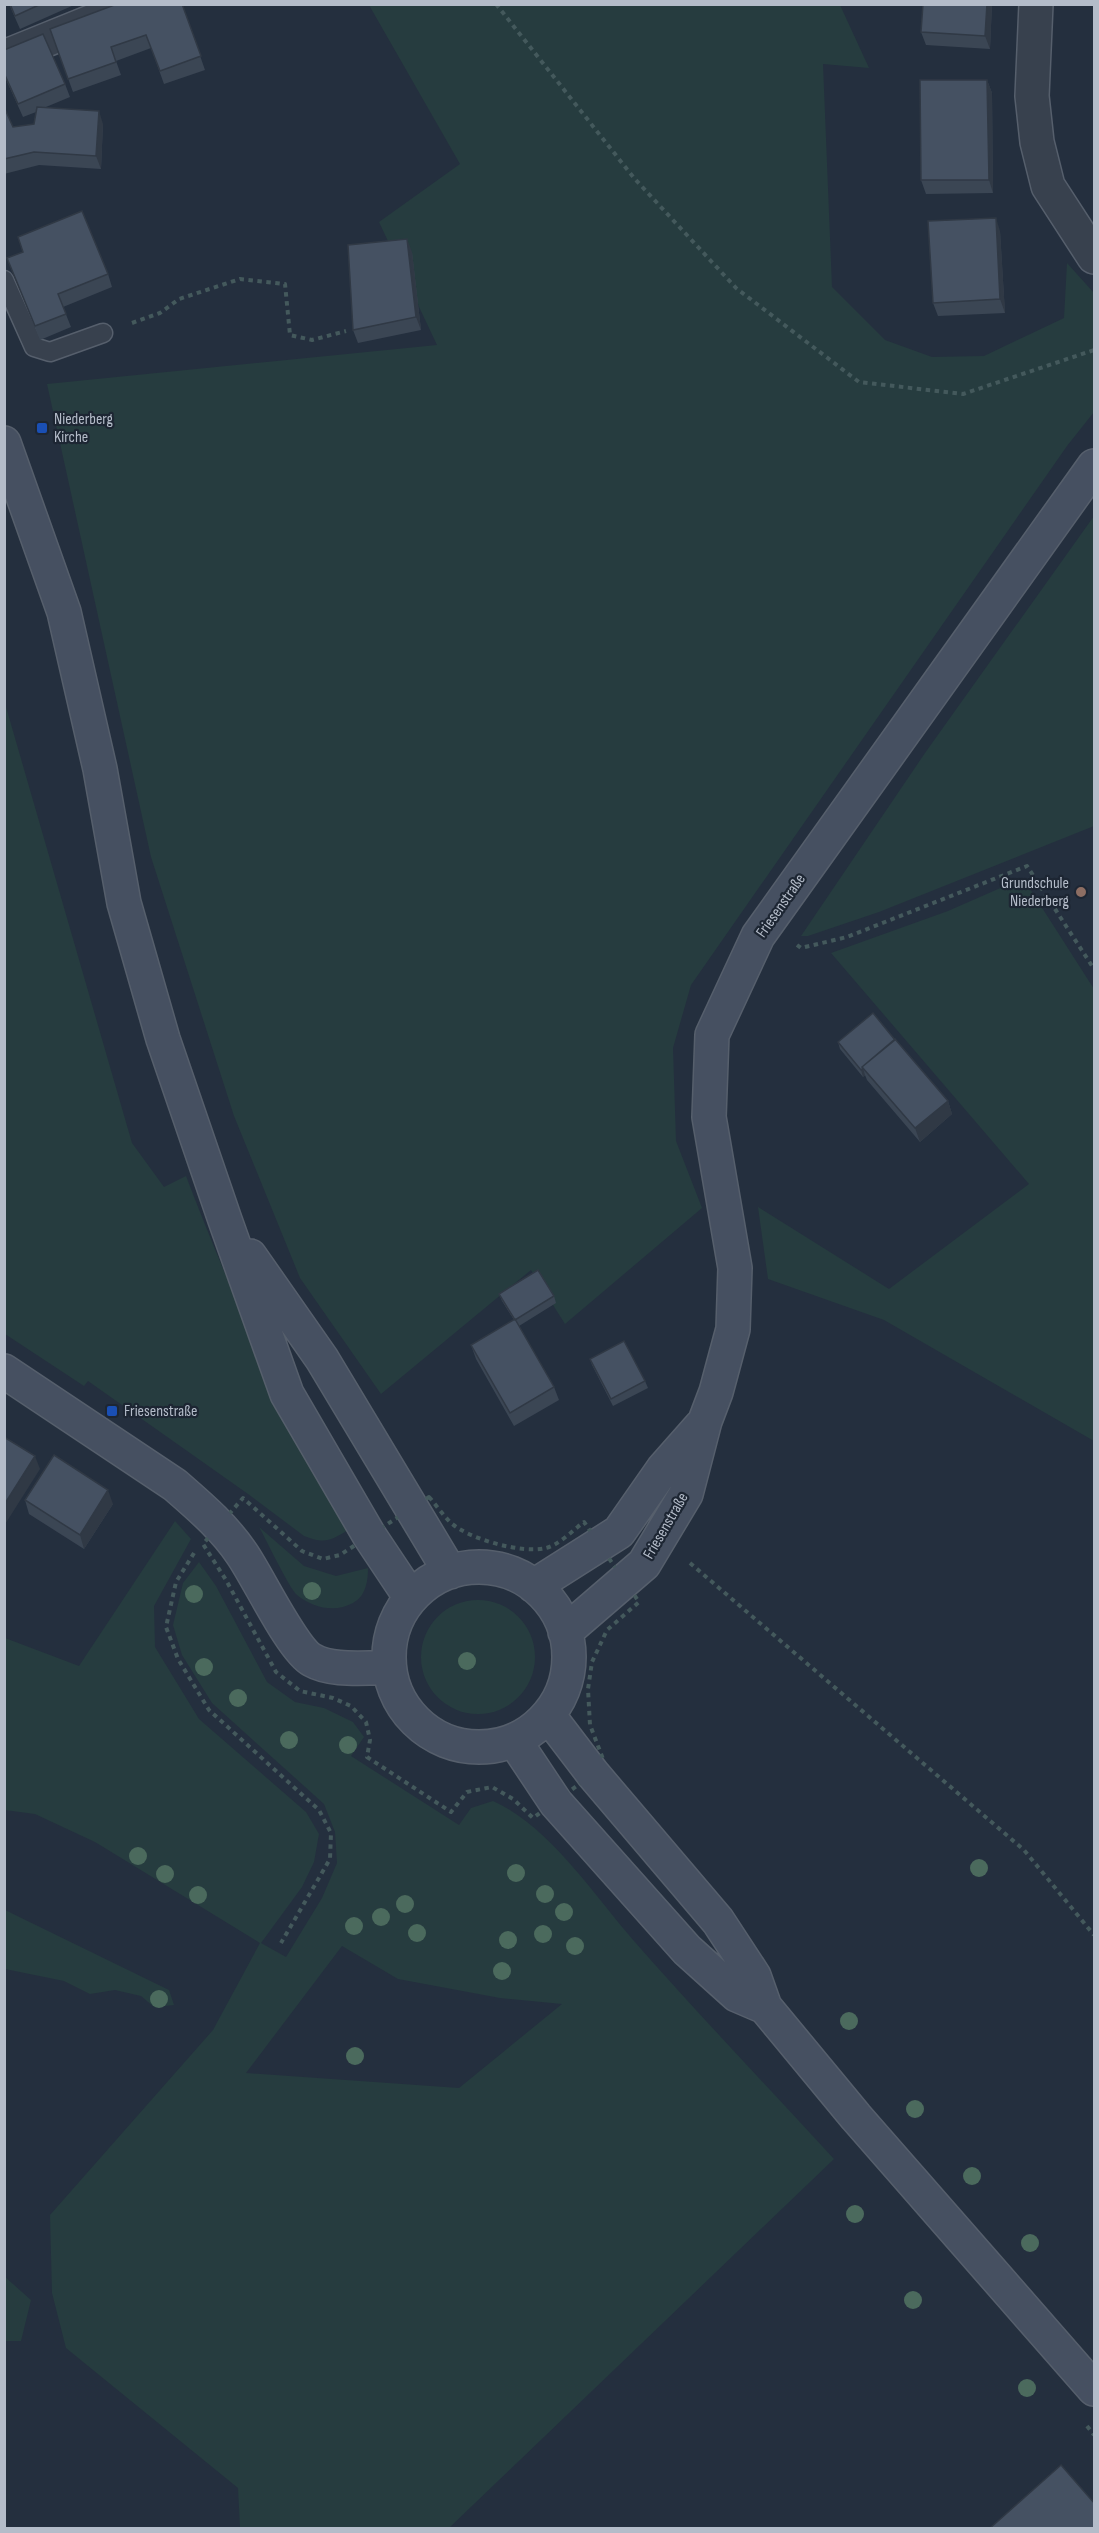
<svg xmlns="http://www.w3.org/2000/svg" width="1099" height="2533" font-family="'Sofia Sans Condensed',sans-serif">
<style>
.green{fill:#263c3f;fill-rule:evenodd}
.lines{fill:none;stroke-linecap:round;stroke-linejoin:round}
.lane-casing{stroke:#565f6c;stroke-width:21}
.street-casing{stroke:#565f6c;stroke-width:36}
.secondary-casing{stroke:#565f6c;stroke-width:36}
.path{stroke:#44595c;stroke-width:4;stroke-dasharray:4.5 4.5;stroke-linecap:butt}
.lane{stroke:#38414e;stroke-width:18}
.street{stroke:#38414e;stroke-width:33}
.secondary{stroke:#465061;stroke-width:33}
.tree{fill:#4b6a5d}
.wall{fill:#3b4654}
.shaded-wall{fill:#303945}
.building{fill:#455162;stroke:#303945;stroke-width:1.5}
.transit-dot{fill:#1a4fb4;stroke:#1d2633;stroke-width:2}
.education-dot{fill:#8d6e63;stroke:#1d2633;stroke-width:2}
.labels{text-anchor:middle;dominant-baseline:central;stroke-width:4.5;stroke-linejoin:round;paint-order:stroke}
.poi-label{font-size:16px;fill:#b4bcc9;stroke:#1d2633;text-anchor:start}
.street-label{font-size:16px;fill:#b4bcc9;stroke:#1d2633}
</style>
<rect width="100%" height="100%" fill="#242f3e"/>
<path class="green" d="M369,5H840L869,68L823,64L832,287L885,340L932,357L984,356L1064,318L1067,263L1094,293V412L1067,446L691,985L673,1048L676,1141L702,1208L565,1324L531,1270L381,1394L300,1278L234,1116L151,857L47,384L437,345L379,222L460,164Z
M1094,516V826L879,912L808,936H801L925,753Z
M4,700L132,1143L164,1187L186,1176C210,1239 236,1300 263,1362C289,1420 314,1476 348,1530C330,1541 325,1544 304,1536L248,1494L88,1381L84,1386L5,1334Z
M1023,878L1094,989V1441L884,1320L768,1279L758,1207L889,1289L1029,1184L831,953L948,911Z
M175,1521L191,1539L154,1606L155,1647L199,1719L306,1812L319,1834L314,1862L302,1887L261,1943L286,1957L322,1898L337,1863L335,1832L324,1804L212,1703L182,1655L173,1625L183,1583L199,1562L216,1586L267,1682L295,1702L324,1708L353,1722L364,1737L351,1756L459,1825L471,1808L493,1801C549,1826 594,1895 634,1941C699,2015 767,2086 834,2159L449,2528H240L238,2488L66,2348L52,2293L50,2215L213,2030L260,1943L95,1842L35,1814L5,1810V1638L79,1666ZM342,1946L398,1979L500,1998L562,2004L459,2088L246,2073Z
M259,1527L304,1566L336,1576L368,1568C368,1581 366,1596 353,1603C335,1613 313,1608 297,1595C289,1588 266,1539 259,1527Z
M421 1657a57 57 0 1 1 114 0a57 57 0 1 1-114 0Z
M5,1910L169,1990L174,2005L154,2007L141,1996L115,1990L90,1994L64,1981L5,1969Z
M4,2276L31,2300L21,2341H5Z"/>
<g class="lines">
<defs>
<path id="lane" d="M4,280L34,347L50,352L103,333"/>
<path id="street" d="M1036,4L1032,96L1037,142L1048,186L1094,257
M4,57L135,4"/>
<path id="secondary" d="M4,443L64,612L100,769L124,903L163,1039L225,1220L287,1394L369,1535L411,1598
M250,1256L322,1359L450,1572
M4,1371L175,1485C199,1506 224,1527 242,1554C258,1577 292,1649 312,1660C333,1672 366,1667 389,1668
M389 1657a90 90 0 1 1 180 0a90 90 0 1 1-180 0Z
M534,1586L619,1532L663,1469L701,1426
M565,1632L644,1564L686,1494L705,1421L716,1392L733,1329L735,1268L709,1117L712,1035L758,936L1094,466
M548,1715L593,1774L718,1921L754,1976L765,2007L856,2117L1094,2389
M514,1740L556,1803L687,1950L737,1995L765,2007"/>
</defs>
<use href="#lane" class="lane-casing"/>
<use href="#street" class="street-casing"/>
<use href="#secondary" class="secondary-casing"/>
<path class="path" d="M496,4L634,178L736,288L859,382L963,394L1094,350
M132,323L160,313L179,299L240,279L285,284L290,335L312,340L346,331
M797,945L801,948L847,937L1027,866L1094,969
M429,1497C436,1505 443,1515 450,1522C468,1539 522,1554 546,1548C559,1545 573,1530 584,1522L639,1602L607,1630L592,1662L588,1689L590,1725L603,1759L593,1774L533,1818L513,1799L492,1787L467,1792L451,1812L367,1757L370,1740L366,1722L351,1706L333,1698L300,1691L276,1672L226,1580L203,1544L243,1498L302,1551L323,1559L340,1555Z
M194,1553L176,1582L166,1627L178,1659L209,1710L319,1810L331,1833L330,1859L281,1943
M690,1563L1024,1850L1094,1935
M1087,2426L1094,2435"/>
<use href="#lane" class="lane"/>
<use href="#street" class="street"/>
<use href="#secondary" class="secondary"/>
</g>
<g class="tree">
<circle cx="312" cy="1591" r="9"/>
<circle cx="194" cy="1594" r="9"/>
<circle cx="467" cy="1661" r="9"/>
<circle cx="204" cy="1667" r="9"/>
<circle cx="238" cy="1698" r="9"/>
<circle cx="289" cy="1740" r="9"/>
<circle cx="348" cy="1745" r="9"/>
<circle cx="138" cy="1856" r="9"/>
<circle cx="979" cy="1868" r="9"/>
<circle cx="516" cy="1873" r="9"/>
<circle cx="165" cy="1874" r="9"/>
<circle cx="545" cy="1894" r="9"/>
<circle cx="198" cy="1895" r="9"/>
<circle cx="405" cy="1904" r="9"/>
<circle cx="564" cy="1912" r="9"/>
<circle cx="381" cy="1917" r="9"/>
<circle cx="354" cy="1926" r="9"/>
<circle cx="417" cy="1933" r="9"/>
<circle cx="543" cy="1934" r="9"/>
<circle cx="508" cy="1940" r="9"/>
<circle cx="575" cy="1946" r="9"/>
<circle cx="502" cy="1971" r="9"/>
<circle cx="159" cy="1999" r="9"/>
<circle cx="849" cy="2021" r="9"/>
<circle cx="355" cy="2056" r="9"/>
<circle cx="915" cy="2109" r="9"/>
<circle cx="972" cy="2176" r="9"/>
<circle cx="855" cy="2214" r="9"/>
<circle cx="1030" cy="2243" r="9"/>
<circle cx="913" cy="2300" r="9"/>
<circle cx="1027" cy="2388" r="9"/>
</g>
<path class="wall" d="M9,4H74V5L20,29Z
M182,4L205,70L164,84L151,48L116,61L121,75L73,92L50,29Z
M923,4H992L990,49L926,45L921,32Z
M4,50L65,84L70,97L46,107L103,124L101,169L39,165L4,174V107L13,127L34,124L36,112L23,117L4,75Z
M987,80L992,93L993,193L926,194L921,180Z
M1000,231L1005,313L938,316L933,303Z
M412,252L421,330L358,343L353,330Z
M7,258L108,274L112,287L63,307L71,327L40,340Z
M838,1042L948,1101L952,1114L920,1142L867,1080L865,1075L863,1077L840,1049Z
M499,1294L554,1296L556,1303L519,1326L554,1387L559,1400L514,1426L476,1359L471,1345L514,1320L502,1301Z
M590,1359L645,1381L648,1388L613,1406L592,1365Z
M25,1500L113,1504L84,1549L29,1514Z"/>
<path class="shaded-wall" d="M987,4H992L990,49L985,36Z
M987,80L992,93L993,193L989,180Z
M99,111L103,124L101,169L96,156Z
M996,218L1000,231L1005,313L1000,299Z
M407,239L412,252L421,330L416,317Z
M863,1068L865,1075L863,1077L861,1070Z
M948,1101L952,1114L920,1142L915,1128Z
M35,1456L40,1469L4,1526V1505Z
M108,1490L113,1504L84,1549L80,1535Z"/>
<path class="building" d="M10,4H41L15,16Z
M117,4H182L201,56L160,71L146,35L111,47L116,62L68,79L50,29Z
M923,4H987L985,36L921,32Z
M43,34L65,84L18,104L4,73V50Z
M920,80H987L989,180H921Z
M4,107L13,127L34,124L37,107L99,111L96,156L34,152L4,159Z
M82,211L108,274L58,294L66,314L35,326L7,258L23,252L18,237Z
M996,218L1000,299L933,303L928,221Z
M407,239L416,317L353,330L348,245Z
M873,1013L895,1040L862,1067L863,1068L861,1070L838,1042Z
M895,1039L948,1101L915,1128L862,1067Z
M538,1270L554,1296L515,1320L499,1294Z
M515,1319L554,1387L510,1413L471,1345Z
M624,1341L645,1381L611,1399L590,1359Z
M4,1437L35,1456L4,1505Z
M54,1455L108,1490L80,1535L25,1500Z
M1061,2465L1095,2504V2529H989Z"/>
<g class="transit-dot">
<rect x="36" y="422" width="12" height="12" rx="3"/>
<rect x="106" y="1405" width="12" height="12" rx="3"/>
</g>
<circle class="education-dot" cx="1081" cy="892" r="6"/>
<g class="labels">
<g class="poi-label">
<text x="54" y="419">Niederberg<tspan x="54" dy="18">Kirche</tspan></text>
<text x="1069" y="883" text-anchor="end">Grundschule<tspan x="1069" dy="18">Niederberg</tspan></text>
<text x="124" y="1411">Friesenstraße</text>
</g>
<g class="street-label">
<text transform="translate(781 906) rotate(-55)">Friesenstraße</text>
<text transform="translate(666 1526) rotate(-60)">Friesenstraße</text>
</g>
</g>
<rect width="1099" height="2533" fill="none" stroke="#b4bcc9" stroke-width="12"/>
</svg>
